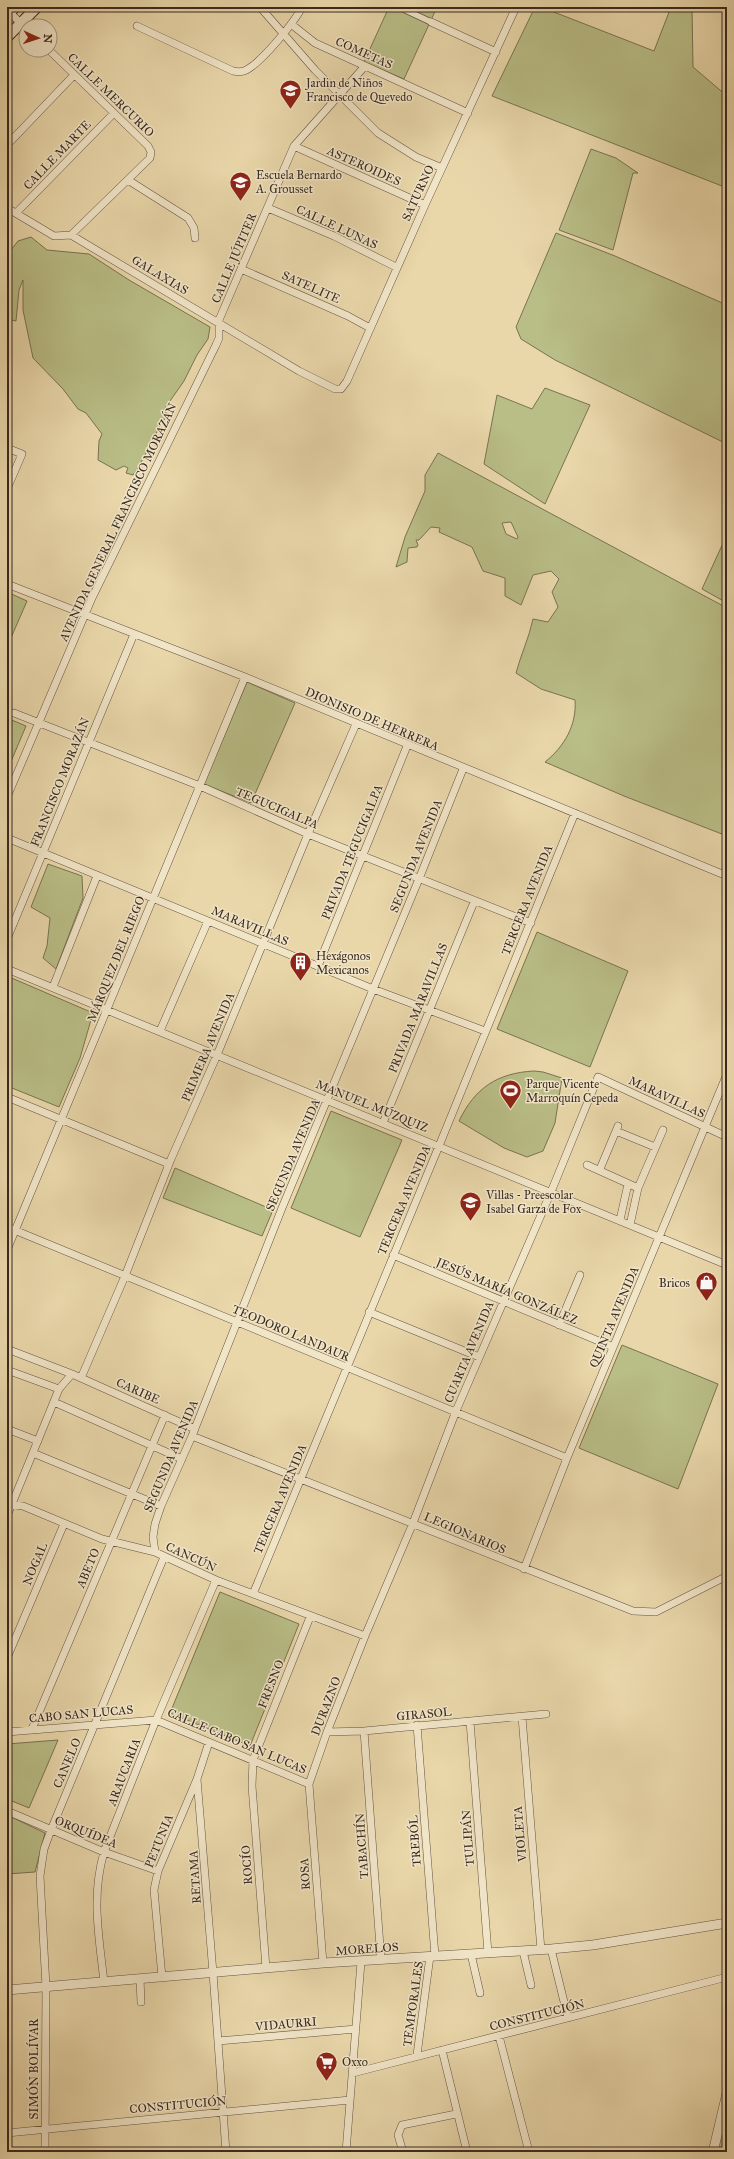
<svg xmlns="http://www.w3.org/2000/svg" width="734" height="2159" font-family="'IM FELL Great Primer',serif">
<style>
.green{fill:#b9bd86;stroke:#797353;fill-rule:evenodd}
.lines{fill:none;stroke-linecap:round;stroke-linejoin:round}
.pedestrian-casing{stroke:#655442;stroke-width:7}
.minor-casing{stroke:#655442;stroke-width:8}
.tertiary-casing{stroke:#655442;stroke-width:10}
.secondary-casing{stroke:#392920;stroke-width:12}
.pedestrian{stroke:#f1e5c8;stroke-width:5.5}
.minor{stroke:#f1e5c8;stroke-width:7}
.tertiary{stroke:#f1e5c8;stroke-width:9}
.secondary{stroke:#f1e5c8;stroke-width:10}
.labels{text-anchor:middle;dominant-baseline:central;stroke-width:3;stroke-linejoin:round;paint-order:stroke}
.street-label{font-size:12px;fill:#392920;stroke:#f1e5c8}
.poi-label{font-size:12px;fill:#392920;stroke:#f1e5c8;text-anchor:start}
</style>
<rect width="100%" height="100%" fill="#e9d7aa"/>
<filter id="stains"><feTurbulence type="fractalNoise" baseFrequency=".005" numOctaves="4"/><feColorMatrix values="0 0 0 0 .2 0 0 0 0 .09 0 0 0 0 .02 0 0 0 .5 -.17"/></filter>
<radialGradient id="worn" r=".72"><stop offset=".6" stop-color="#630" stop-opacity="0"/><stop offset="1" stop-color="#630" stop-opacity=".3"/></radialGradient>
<path class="green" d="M389,7H437L404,79L364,62Z
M535,7H541L654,51L671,7H692L693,67L727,96V188L492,96Z
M591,149L616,158L638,173H633L613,250L559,230Z
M556,233L615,256L727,305V444L555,360L521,339L516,327Z
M31,237L47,250L89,254L129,280L210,327L208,339L197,355L184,381L163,411L168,414C154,433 147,456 133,475L126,473L128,468L124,466L116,470L98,460L99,441L102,434L86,413L78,409L63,389L33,358L23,310V280L19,290L16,321L7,319V249L11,250L18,241Z
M545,388L590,405L545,504L484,464L497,395L532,409Z
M438,453L727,608V836L624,796L545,762C564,747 577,725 575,700L541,689L516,673C521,654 529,638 533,619L548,622L558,607L552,592L559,579L551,571L533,575L521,605L505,596V578L483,571L472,547L439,532L440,528L431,527L419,540H416L418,545L417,547L408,548L407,562L396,567L405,537L425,491V475ZM511,522L518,537L517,539L506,534L502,523Z
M724,541L727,543V603L702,589Z
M7,592L27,601L7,647Z
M247,682L295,703L251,803L204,784Z
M7,718L26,726L7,771Z
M48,864L82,876L83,898L56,969L43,958L47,946L50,918L31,907Z
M537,932L628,971L590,1067L497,1029Z
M7,976L93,1013L80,1058L59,1107L7,1086Z
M534,1071L543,1072L562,1078L555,1123L543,1151L527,1157L504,1148L459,1121C475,1088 497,1073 534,1071Z
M331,1111L402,1140L360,1237L291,1208Z
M175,1168L273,1210L262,1236L163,1198Z
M622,1345L718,1384L678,1489L579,1448Z
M220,1592L299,1624L250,1746L170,1713Z
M58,1740L29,1808L7,1799V1744Z
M7,1815L45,1833L35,1872L7,1874Z
M727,2110V2152H717Z"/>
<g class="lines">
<defs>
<path id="pedestrian" d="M399,7L431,22"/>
<path id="minor" d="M260,7L315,70L378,133L416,157L442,168
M7,10L26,28
M431,22L496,52
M291,24L315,43L468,113
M137,26L233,71C238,72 244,72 248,69C263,60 294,23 302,7
M49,50L148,146L151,152L150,158L71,235
M7,145L74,75
M294,146L425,205
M128,180L188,218L194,228L195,238
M7,208L54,236L71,235L299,371L335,389H341L347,381L425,205L516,7
M268,208L334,236L396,267
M16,213L114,113
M241,269L348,316L370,328
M7,448L22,454L7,489
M7,584L245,677L727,876
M14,713L200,786L308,834L531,923
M7,797L92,598L216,345L219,338V320L294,146L365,66
M7,838L373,989L485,1031
M7,939L134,634
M318,966L407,746
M7,969L727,1265
M53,987L97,876
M160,1031L208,921
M7,1097L169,1164
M383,1123L474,902
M616,1131L655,1147
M587,1165L638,1188
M600,1169L618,1126
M620,1220L628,1184
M630,1225L638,1188L663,1130
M7,1227L567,1458
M7,1250L245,677
M393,1255L613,1347
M369,1312L479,1357
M559,1325L580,1275
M7,1349L72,1374L195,1429
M7,1370L59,1389
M81,1378L125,1276L171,1159L217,1055L308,834L356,724
M54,1402L182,1459
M7,1429L38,1441
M192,1436L633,1611L656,1612L727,1576
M33,1453L161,1506
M7,1504L23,1506L102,1539L155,1552L216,1580L365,1636
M7,1516L59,1389L72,1374
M155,1552L153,1537L155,1524L161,1506L192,1436L282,1208L419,879L463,769
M524,1569L567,1458L727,1074
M253,1594L439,1146L575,813
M7,1658L64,1524
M522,1717L541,1950
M470,1721L488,1953
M417,1725L435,1956
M32,1729L165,1415
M364,1731L381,1960
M7,1732L156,1720L309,1784
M327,1732L364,1731L546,1714
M197,1779L213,1973L226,2152
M7,1811L104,1852L158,1871
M551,1949L568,2018
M523,1951L531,1985
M471,1954L480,1993
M323,1963L309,1784L327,1732L365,1636L413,1523L456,1411L551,1192L598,1077L727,1137
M266,1968L252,1786L253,1760L310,1617
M162,1977L154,1890L158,1871L197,1779L209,1742
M140,1979L141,2002
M104,1982C99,1936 91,1897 104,1852L156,1720L216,1580
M499,2036L529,2152
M218,2041L356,2029
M442,2050L467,2152
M417,2055L430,1956
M353,2073L727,1977
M7,2133L350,2100
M45,2152L46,1987L40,1876L44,1849L51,1830L164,1557
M346,2152L361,1962
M403,2152L398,2135L402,2125L456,2114"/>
<path id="tertiary" d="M7,1990L323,1963L551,1949L593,1945L727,1923
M713,2152L727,2093"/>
<path id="secondary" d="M7,16L15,7
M7,37L37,7"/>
</defs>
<use href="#pedestrian" class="pedestrian-casing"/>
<use href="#minor" class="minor-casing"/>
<use href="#tertiary" class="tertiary-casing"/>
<use href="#secondary" class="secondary-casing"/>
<use href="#pedestrian" class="pedestrian"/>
<use href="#minor" class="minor"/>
<use href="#tertiary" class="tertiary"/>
<use href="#secondary" class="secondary"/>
</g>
<defs>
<symbol id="school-pin" viewBox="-11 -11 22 30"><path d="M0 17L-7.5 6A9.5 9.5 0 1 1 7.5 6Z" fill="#8f2418" stroke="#f1e5c8"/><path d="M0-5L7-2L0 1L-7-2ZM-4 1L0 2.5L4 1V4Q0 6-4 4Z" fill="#fff"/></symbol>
<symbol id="building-pin" viewBox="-11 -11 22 30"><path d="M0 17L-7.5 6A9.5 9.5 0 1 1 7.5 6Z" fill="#8f2418" stroke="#f1e5c8"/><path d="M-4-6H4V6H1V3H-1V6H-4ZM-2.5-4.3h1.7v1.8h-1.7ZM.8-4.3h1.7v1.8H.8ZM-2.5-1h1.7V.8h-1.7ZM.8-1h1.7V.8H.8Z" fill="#fff"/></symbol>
<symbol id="stadium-pin" viewBox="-11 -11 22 30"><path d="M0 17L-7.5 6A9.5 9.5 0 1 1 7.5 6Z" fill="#8f2418" stroke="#f1e5c8"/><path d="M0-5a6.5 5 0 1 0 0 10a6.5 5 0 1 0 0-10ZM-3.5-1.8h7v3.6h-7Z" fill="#fff"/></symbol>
<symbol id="shop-pin" viewBox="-11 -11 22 30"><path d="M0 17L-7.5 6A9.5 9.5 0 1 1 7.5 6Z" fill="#8f2418" stroke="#f1e5c8"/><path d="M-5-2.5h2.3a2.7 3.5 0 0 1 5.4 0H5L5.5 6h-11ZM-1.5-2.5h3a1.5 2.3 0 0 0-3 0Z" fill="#fff"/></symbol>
<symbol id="supermarket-pin" viewBox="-11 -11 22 30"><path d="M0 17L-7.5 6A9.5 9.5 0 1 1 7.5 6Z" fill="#8f2418" stroke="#f1e5c8"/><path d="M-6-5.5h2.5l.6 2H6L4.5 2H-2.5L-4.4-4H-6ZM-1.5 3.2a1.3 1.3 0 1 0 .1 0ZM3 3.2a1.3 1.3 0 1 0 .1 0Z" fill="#fff"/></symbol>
</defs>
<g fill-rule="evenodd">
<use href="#school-pin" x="278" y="78" width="25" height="34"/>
<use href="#school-pin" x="228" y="170" width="25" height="34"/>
<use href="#building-pin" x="288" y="950" width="25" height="34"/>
<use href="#stadium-pin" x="498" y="1078" width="25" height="34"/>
<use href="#school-pin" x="458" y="1190" width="25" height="34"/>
<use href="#shop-pin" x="694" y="1270" width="25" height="34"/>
<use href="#supermarket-pin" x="314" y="2050" width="25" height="34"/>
</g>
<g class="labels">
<g class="street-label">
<text transform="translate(364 53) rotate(24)">COMETAS</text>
<text transform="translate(111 95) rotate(44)">CALLE MERCURIO</text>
<text transform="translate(57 155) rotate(-46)">CALLE MARTE</text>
<text transform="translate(364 166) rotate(24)">ASTEROIDES</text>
<text transform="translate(418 193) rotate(-65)">SATURNO</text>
<text transform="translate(337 227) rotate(25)">CALLE LUNAS</text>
<text transform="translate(234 258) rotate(-67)">CALLE JÚPITER</text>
<text transform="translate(160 275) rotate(31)">GALAXIAS</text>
<text transform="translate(311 287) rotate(24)">SATELITE</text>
<text transform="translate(118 522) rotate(-65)">AVENIDA GENERAL FRANCISCO MORAZÁN</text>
<text transform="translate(372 719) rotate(23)">DIONISIO DE HERRERA</text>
<text transform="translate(60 782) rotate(-68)">FRANCISCO MORAZÁN</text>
<text transform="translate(277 808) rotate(23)">TEGUCIGALPA</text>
<text transform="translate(352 852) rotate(-68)">PRIVADA TEGUCIGALPA</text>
<text transform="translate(416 856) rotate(-68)">SEGUNDA AVENIDA</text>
<text transform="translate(527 900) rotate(-68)">TERCERA AVENIDA</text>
<text transform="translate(250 926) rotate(23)">MARAVILLAS</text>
<text transform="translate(116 959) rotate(-68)">MÁRQUEZ DEL RIEGO</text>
<text transform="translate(418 1008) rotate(-68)">PRIVADA MARAVILLAS</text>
<text transform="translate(208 1047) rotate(-67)">PRIMERA AVENIDA</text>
<text transform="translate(667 1097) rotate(25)">MARAVILLAS</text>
<text transform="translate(372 1106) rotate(22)">MANUEL MÚZQUIZ</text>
<text transform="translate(293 1155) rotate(-67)">SEGUNDA AVENIDA</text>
<text transform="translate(404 1200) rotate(-67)">TERCERA AVENIDA</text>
<text transform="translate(507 1291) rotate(23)">JESÚS MARÍA GONZÁLEZ</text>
<text transform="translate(614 1317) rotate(-67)">QUINTA AVENIDA</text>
<text transform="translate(291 1333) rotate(23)">TEODORO LANDAUR</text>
<text transform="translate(469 1352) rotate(-67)">CUARTA AVENIDA</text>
<text transform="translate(138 1391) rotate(24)">CARIBE</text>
<text transform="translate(171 1456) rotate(-67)">SEGUNDA AVENIDA</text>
<text transform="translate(280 1499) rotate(-67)">TERCERA AVENIDA</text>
<text transform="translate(465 1533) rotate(23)">LEGIONARIOS</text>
<text transform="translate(191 1557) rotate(25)">CANCÚN</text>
<text transform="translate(35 1564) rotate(-67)">NOGAL</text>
<text transform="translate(88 1568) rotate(-67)">ABETO</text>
<text transform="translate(271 1684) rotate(-68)">FRESNO</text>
<text transform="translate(326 1706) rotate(-69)">DURAZNO</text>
<text transform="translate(81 1714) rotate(-5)">CABO SAN LUCAS</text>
<text transform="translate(424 1714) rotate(-5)">GIRASOL</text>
<text transform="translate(237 1741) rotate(23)">CALLE CABO SAN LUCAS</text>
<text transform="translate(67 1763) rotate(-67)">CANELO</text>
<text transform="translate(124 1772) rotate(-69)">ARAUCARIA</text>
<text transform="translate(86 1832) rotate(22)">ORQUÍDEA</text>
<text transform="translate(520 1834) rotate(-95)">VIOLETA</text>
<text transform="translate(468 1838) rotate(-94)">TULIPÁN</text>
<text transform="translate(159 1841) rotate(-68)">PETUNIA</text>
<text transform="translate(415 1841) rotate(-94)">TREBÓL</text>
<text transform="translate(362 1846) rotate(-94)">TABACHÍN</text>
<text transform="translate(247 1865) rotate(-94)">ROCÍO</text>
<text transform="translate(305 1874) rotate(-94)">ROSA</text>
<text transform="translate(195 1877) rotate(-94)">RETAMA</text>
<text transform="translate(367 1949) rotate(-4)">MORELOS</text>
<text transform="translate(413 2004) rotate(-82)">TEMPORALES</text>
<text transform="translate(537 2015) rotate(-14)">CONSTITUCIÓN</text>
<text transform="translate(286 2024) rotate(-5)">VIDAURRI</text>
<text transform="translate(34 2069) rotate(-90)">SIMÓN BOLÍVAR</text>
<text transform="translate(178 2105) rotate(-5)">CONSTITUCIÓN</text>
</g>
<g class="poi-label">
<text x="306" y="83">Jardin de Niños<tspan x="306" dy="14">Francisco de Quevedo</tspan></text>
<text x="256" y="175">Escuela Bernardo<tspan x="256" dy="14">A. Grousset</tspan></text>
<text x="316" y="956">Hexágonos<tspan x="316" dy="14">Mexicanos</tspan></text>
<text x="526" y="1084">Parque Vicente<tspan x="526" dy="14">Marroquín Cepeda</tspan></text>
<text x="486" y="1195">Villas - Preescolar<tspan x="486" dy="14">Isabel Garza de Fox</tspan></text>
<text x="690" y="1283" text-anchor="end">Bricos</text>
<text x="342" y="2062">Oxxo</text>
</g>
</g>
<rect width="734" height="2159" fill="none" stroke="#e9d7aa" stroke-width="24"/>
<rect x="8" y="8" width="718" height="2143" fill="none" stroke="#392920" stroke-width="2"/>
<rect x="12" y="12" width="710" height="2135" fill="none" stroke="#392920"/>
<g transform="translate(38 38) rotate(93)"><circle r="19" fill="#f1e5c8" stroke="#a79a85"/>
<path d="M0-3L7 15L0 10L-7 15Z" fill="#8f2418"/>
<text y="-6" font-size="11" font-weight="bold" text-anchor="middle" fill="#392920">N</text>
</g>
<rect width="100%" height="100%" filter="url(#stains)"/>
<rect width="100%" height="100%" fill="url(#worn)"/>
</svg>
